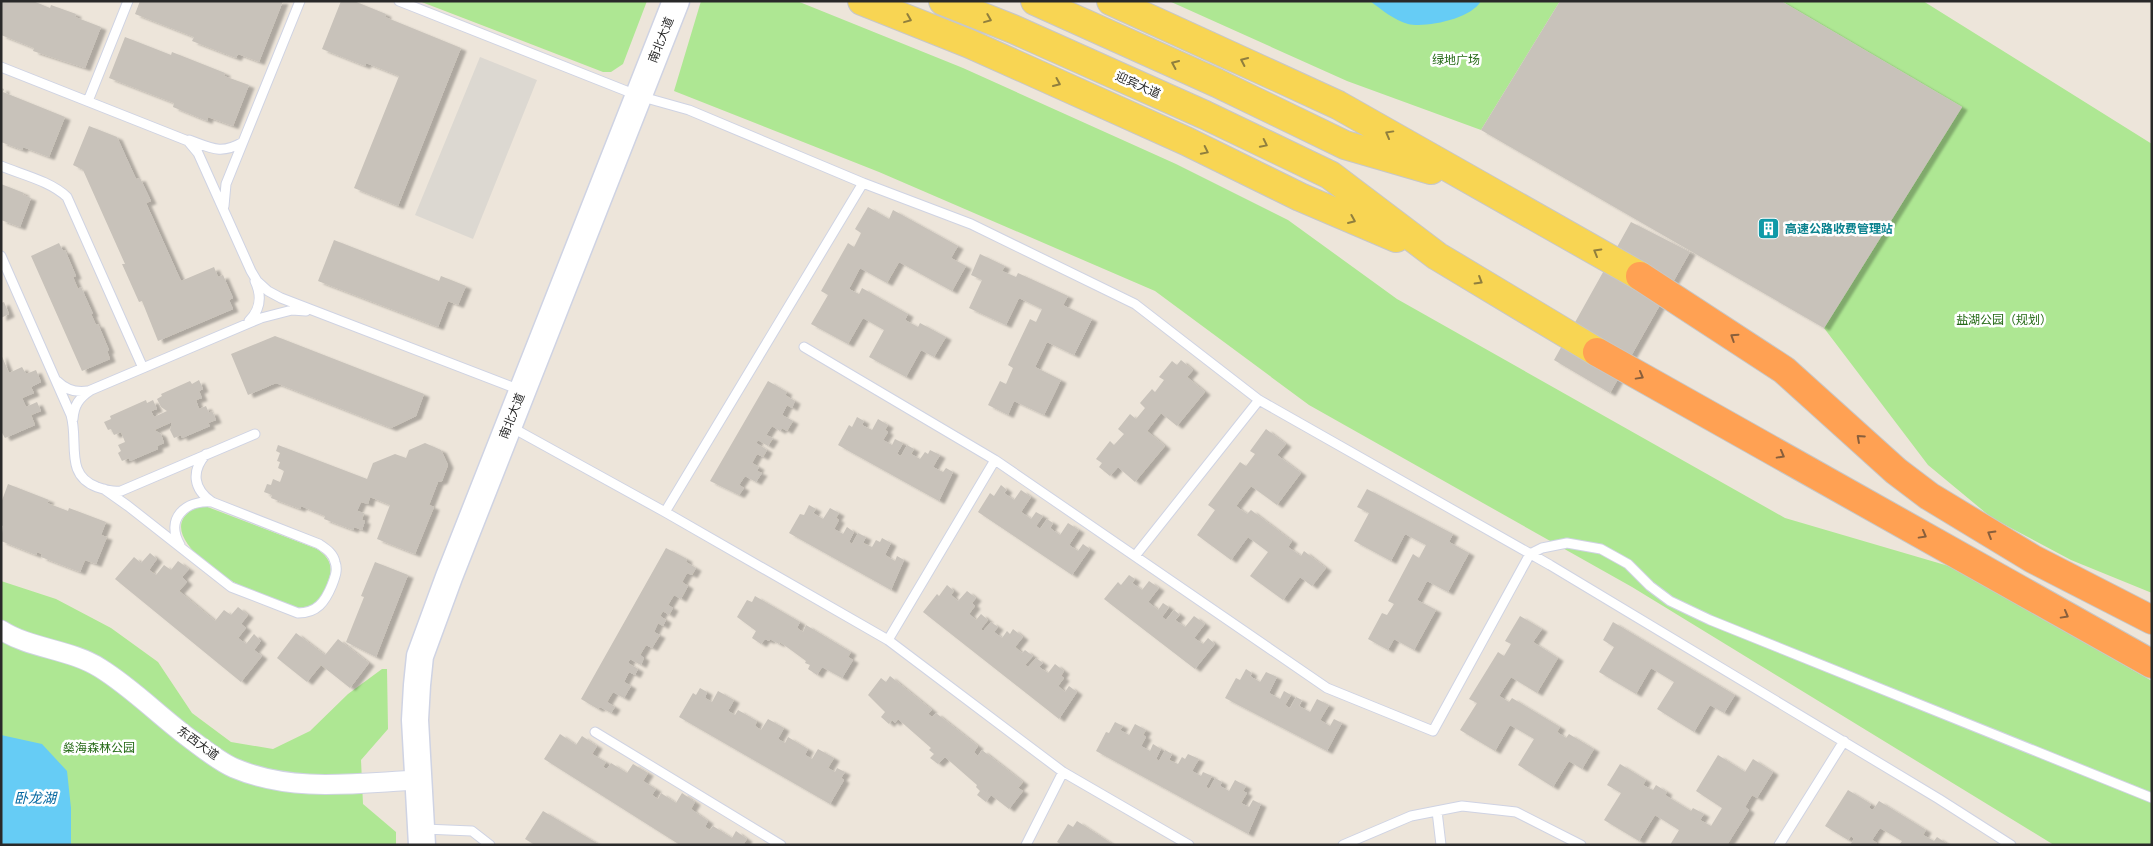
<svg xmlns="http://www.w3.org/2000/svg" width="2153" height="846" font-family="Rubik,'Noto Sans SC',sans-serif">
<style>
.green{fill:#aee793}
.plaza{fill:#dcd8d1}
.water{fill:#66ccf5}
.building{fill:#c8c2ba;filter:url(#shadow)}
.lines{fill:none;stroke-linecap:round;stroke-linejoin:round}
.lane-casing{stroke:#cfd3e3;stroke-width:11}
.street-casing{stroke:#cfd3e3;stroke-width:21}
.secondary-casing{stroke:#cfd3e3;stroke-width:29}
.primary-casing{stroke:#c7c7c7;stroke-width:30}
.highway-casing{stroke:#c7c7c7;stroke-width:30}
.lane{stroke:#fff;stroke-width:9}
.street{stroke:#fff;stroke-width:19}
.secondary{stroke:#fff;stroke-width:26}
.primary{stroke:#f8d553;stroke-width:28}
.highway{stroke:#ffa153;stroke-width:28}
.oneway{stroke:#907f3e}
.oneway2{stroke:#895f3c}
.labels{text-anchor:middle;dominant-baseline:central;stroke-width:5;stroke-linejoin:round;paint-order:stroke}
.street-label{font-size:12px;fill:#292929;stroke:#fff}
.park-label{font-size:12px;fill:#256a16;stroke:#fff}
.culture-label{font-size:12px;font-weight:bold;fill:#0d838f;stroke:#fff;text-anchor:start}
.water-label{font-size:14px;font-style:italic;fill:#0668a1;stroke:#fff}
</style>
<defs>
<filter id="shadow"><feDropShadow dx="5.5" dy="3" stdDeviation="1" flood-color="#0004"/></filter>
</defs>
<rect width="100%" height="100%" fill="#ede5da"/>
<path class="green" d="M419,1H647L623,64L611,72H603Z
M701,1H797L963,68L1176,164L1288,220L1397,299L1785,518L1952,567L2152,681V845H2054L1632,587L1309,405L1155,291L879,172L674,91Z
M1169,1H1560L1481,130L1347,81Z
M1781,1H1923L2152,144V593L2071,560L1992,518L1928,465L1824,328L1962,107Z
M205,506L317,549C329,557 334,566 328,581C325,590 322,601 312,606C285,619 157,550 185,516C190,510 196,507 205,506Z
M1,581L56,599L111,628L158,662L192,713L231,742L273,749L310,731L348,694L382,669H387L388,729L361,760L363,804L396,832V845H1Z"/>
<path class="plaza" d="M480,57L537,80L473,239L415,215Z"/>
<path class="water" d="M1370,1H1481C1471,19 1426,28 1408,24C1394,20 1382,10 1370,1Z
M1,735L42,744L67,771L71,808V845H1Z"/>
<path class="building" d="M1,1H33L50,8L51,5L76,14L75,17L101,27L85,68L33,51L34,48L1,35Z
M140,1H283L259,62L238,54L236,58L192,41L194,37L135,14Z
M341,1H354L386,14L385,17L461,48L398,206L354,188L399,76L366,63L365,66L322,49Z
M1560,1H1781L1962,107L1824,328L1481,130Z
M125,37L171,55L172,52L225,73L224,76L249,85L233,126L208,117L207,121L173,107L174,103L109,78Z
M1,88L4,89L3,92L65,117L49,157L23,147L22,150L1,142Z
M89,126L117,137L136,179L140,178L151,201L146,203L181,281L214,267L218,277L223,275L233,298L229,300L233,309L158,341L142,301L139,302L122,264H125L83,170L73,165Z
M1,184L24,193L23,195L31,198L20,227L1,220Z
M868,207L889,219L893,210L958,246L951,258L966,266L952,291L899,262L887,283L860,268L849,289L859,294L862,288L908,314L905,320L918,327L920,323L946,337L934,357L921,350L906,377L869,357L884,330L863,318L848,344L811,324L828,295L821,291L848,243L854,247L861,233L855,229Z
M1631,222L1690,252L1610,393L1554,360Z
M334,240L439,281L441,276L466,286L458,305L448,301L438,327L318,281Z
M59,243L63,251L65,250L76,276L73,277L78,289L81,287L93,314H91L96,325L98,324L109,350L107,351L110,359L82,371L31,256Z
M980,254L1005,266L1002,271L1016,277L1018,273L1068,296L1063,305L1092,319L1074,355L1047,342L1035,367L1061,380L1044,415L1014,401L1008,415L988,405L1000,381L1006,384L1013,368L1008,365L1030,319L1036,322L1042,309L1019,298L1006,325L969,308L982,280L971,275Z
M4,302L9,314L1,318V303Z
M275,336L424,394L416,416L391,428L276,383L248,395L231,354Z
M1,354L9,373L22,367L26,374L36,370L41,382L31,387L34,393L22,398L26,407L37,402L41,411L31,415L35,425L5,438L1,431Z
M1181,360L1193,370L1187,377L1205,392L1177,426L1161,413L1147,431L1165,446L1135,482L1118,467L1110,476L1099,467L1102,463L1096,459L1110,441L1114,445L1124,434L1118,429L1130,414L1136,419L1145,408L1140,403L1152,389L1155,392L1164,380L1159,377L1172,361L1177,365Z
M199,380L203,389L199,391L202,398L196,400L199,409L206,406L209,413L212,411L216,420L208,423L210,426L182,438L181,435L174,438L170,430L172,422L154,430L161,434L164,443L157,446L158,449L130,461L129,458L122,461L118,453L121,451L118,445L125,442L121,432L114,435L111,429L108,430L104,422L111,419L110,416L146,400L147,403L153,400L157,409L151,411L154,417L167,411L161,407L157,399L162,396L161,394L190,381L192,384Z
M768,381L787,392L785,395L795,401L792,408L787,405L782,415L793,421L787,431L782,428L780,431L772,426L766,435L773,438L768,446L758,440L756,443L767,450L763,457L757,454L752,463L759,467L757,471L762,473L756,482L745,476L739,485L744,488L739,495L710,481Z
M857,417L864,421L862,425L872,430L878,419L888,425L885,430L888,432L883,440L892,445L895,439L903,443L897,454L901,456L907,445L914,449L911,454L920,459L925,452L928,454L930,450L940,455L933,467L943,472L946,468L953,472L939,501L838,445L849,425L852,427Z
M1266,429L1286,444L1277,455L1301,473L1277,505L1251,486L1236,506L1247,514L1251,510L1292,541L1288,547L1301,556L1304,551L1326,568L1312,586L1300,577L1283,600L1250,576L1268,552L1248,537L1231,560L1197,535L1215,510L1208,505L1240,462L1246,466L1255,454L1250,451Z
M425,443L441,450L448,465L442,481L438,482L429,505L434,507L415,554L377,539L390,505L370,497L368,504L361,502L357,511L364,513L362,520L365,521L362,530L354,527L353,530L324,519L325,516L308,509L301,506L300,509L271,498L272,495L264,492L267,484L271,485L273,479L280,482L284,471L278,468L280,462L277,461L280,453L276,451L278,445L367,479L373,463L395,454L406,458L409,450Z
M8,484L49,500L47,503L68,511L69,508L106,522L101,535L107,537L96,564L85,560L80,572L41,557L42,554L37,552L36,555L1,541L3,526L1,525V503Z
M1001,485L1007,490L1004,493L1014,500L1021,490L1031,497L1021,512L1031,519L1036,512L1043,516L1036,526L1040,529L1047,519L1053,523L1050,528L1060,535L1068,523L1079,530L1069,545L1078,551L1083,544L1090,549L1072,575L978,512L990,493L994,496Z
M1367,489L1453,534L1449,542L1469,553L1448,592L1427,581L1417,600L1436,610L1414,650L1394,639L1388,650L1368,639L1382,613L1387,615L1394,604L1388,601L1413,554L1419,558L1426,545L1405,534L1391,561L1354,541L1369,513L1357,507Z
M809,505L816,509L813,513L823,519L830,508L839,513L836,518L839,520L834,529L843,534L847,527L854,532L849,542L852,544L858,533L866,537L863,543L872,547L876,540L880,542L882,538L891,543L885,555L895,561L897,556L904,560L891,590L789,533L800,514L804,515Z
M666,548L687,559L686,562L696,568L692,575L687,573L682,582L688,586L681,599L674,595L668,605L673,608L669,615L663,611L660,616L666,620L663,626L658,623L654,632L660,635L652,648L646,645L640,655L644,658L641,665L630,659L628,663L638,669L635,675L629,672L624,682L631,686L624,698L613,692L607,702L615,707L611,713L600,707L598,709L581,699Z
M150,553L157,559L149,570L156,575L164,565L171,570L178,561L189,569L182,577L187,582L179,591L215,621L224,610L231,615L238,607L248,615L241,624L246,628L238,638L246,644L254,634L261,641L254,650L262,656L241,682L115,579L134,557L141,563Z
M375,562L408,575L376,657L346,642L364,597L361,596Z
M1129,575L1135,579L1132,583L1142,590L1149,581L1159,588L1148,602L1158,610L1163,603L1169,607L1162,617L1166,620L1174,610L1180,615L1175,620L1185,627L1194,616L1205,624L1194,638L1203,644L1208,638L1215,644L1195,669L1104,599L1118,582L1121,585Z
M947,585L954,591L951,595L958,601L967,591L976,598L972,603L975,606L969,614L976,620L981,614L988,620L981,629L983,631L991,622L998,627L994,632L1002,638L1007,631L1010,634L1013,629L1023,637L1015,647L1022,653L1025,650L1033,656L1025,665L1028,667L1036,658L1043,663L1039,667L1048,673L1055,664L1064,671L1061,676L1064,678L1058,686L1065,692L1069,686L1077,692L1059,719L923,612L937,594L939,596Z
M755,596L800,622L797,628L803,632L806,625L851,652L848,657L853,660L842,678L822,667L817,675L808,669L810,665L805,663L806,661L780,642L779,644L770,639L769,641L765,639L761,644L752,638L756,631L737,617L747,600L752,602Z
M1520,616L1542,629L1533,642L1558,658L1537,693L1511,677L1499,696L1509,702L1512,698L1560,727L1557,732L1566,738L1569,734L1594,749L1582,769L1569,761L1553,787L1518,765L1534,739L1510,725L1495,751L1460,730L1477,703L1469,699L1498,652L1504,656L1511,644L1505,641Z
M1613,622L1735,695L1724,713L1710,705L1694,732L1657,709L1674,682L1651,668L1636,694L1599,672L1614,647L1603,640Z
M296,633L325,655L338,639L369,663L350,688L321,665L307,682L277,658Z
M1246,669L1252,673L1250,676L1260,682L1266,672L1277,677L1269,693L1280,699L1284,691L1291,695L1285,705L1290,708L1296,697L1302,700L1299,706L1310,712L1317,699L1329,705L1320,720L1330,726L1334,719L1342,723L1327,751L1225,698L1236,678L1240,680Z
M890,676L932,710L928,714L932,717L936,713L978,746L974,752L978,756L982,750L1023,782L1018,788L1023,791L1009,809L991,795L986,802L977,795L980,791L976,787L977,785L945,757L938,764L930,758L934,754L929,750L931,748L898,719L895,723L892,720L889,724L881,717L885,712L868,695L881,678L886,682Z
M700,688L707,692L705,698L712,702L718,691L734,700L728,711L735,715L738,710L757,721L755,726L761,730L768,719L784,728L778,739L785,743L788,737L808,749L805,755L812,759L818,749L834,758L828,768L835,772L837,768L845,772L841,778L844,780L830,804L679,717L693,693L696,695Z
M1115,722L1123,726L1120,730L1129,735L1135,724L1146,730L1143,735L1146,737L1141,746L1150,751L1153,744L1161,749L1156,759L1159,761L1165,750L1172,754L1169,760L1178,764L1182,757L1185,759L1188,754L1199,759L1192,771L1201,776L1203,772L1212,776L1206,787L1209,789L1215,778L1222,782L1220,786L1229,791L1235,780L1246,786L1243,791L1247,793L1241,803L1249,807L1253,800L1261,804L1248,834L1096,751L1106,732L1109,733Z
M560,734L576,745L582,736L597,746L592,754L606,762L603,767L607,769L611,763L627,773L633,764L648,773L643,781L656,789L652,795L658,799L661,793L676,803L682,793L695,802L691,809L708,821L705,827L710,830L713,826L732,838L736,831L747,839L743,845H680L544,759Z
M1718,755L1745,772L1753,759L1773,772L1757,798L1752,795L1745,807L1749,810L1727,845H1670L1679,830L1655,815L1639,841L1604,820L1621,793L1607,785L1620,764L1646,780L1643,785L1653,790L1656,785L1667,792L1665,795L1691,811L1693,808L1704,814L1700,820L1711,826L1722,808L1696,791Z
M1848,790L1871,804L1869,808L1873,810L1879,801L1926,830L1923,835L1934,841L1937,837L1949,845H1899L1902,841L1880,828L1872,840L1877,843L1876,845H1850L1854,839L1851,836L1848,840L1825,826Z
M543,811L600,845H535L525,839Z
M1077,821L1114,845H1062L1057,842L1068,824L1073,827Z"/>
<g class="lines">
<defs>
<path id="lane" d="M399,1L639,96L689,110L863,183
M1,67L188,141L198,153L251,271L257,281L268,291L281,298L520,390
M88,101L128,1
M189,140C211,148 221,155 243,142
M1,166C23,175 50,181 67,197L143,368
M224,206L226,184L300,1
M1,256L71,415C79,442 64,475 97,487C106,490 112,492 121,491L255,434
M249,321C261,309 262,296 255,281
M804,347L995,460L1327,688L1433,731L1530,554L1542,548L1567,543L1601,549L1628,564L1650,586L1670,601L1710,620L2152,798
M57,381C66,390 76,393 88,391
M73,419C74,405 79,398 91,390L261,318L292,310L306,311
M511,427L665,512L888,640L1063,772L1189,845
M104,489L128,506L231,587L298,613C317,613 325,602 332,585C335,577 338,570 335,562C333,553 326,549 319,544L212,502C193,489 191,471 206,454
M665,512L863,183L971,224L1135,304L1259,400L1550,565L1939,799L2011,845
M180,545C165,519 185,500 212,502
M1135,556L1259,400
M888,640L995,460
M595,732L781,845
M1437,811L1441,845
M424,829L472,831L490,845
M1026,845L1063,772
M1343,845L1411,816L1462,806L1516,812L1581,845
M1779,845L1844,741"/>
<path id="street" d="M1,630C31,649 70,649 100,668C134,689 161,718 193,741C205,750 220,762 234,768C294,793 355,783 418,780"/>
<path id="secondary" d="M422,845L415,720L417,685L420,656L449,577L676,1"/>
<path id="primary" d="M862,1L970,44L1186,141L1300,197L1396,238
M943,1L1013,29L1205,115L1330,175L1437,256L1597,352
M1035,1L1217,83L1345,145L1431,170
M1111,1L1338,105L1640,276"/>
<path id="highway" d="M1640,276L1784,370L1896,471L1929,496L2033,559L2152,620
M1597,352L2152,664"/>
</defs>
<use href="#lane" class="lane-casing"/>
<use href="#street" class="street-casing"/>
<use href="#secondary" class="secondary-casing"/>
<use href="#primary" class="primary-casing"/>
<use href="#highway" class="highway-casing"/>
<use href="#lane" class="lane"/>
<use href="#street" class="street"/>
<use href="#secondary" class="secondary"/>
<use href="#primary" class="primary"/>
<use href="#highway" class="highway"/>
</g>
<defs><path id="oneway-chevron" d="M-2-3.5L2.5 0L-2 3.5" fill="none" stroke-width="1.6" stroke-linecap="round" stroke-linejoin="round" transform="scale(1.25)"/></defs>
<g class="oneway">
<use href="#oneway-chevron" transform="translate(908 19) rotate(22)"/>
<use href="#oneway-chevron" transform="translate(988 19) rotate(22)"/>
<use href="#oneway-chevron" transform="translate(1244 61) rotate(-155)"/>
<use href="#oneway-chevron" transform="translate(1175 64) rotate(-156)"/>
<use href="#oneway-chevron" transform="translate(1057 83) rotate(24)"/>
<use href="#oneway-chevron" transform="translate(1389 134) rotate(-151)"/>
<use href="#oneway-chevron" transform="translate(1264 144) rotate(26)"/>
<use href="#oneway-chevron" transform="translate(1205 151) rotate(26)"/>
<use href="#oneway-chevron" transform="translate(1352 220) rotate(23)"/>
<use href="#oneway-chevron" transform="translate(1597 252) rotate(-150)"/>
<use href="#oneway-chevron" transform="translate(1479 281) rotate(31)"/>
</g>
<g class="oneway2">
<use href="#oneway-chevron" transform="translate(1734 337) rotate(-147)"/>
<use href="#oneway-chevron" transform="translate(1640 376) rotate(29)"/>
<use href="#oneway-chevron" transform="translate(1860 438) rotate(-138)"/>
<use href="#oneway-chevron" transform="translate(1781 455) rotate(29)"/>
<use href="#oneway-chevron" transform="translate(1991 534) rotate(-149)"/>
<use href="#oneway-chevron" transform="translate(1923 535) rotate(29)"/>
<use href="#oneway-chevron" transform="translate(2065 615) rotate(29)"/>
</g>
<defs>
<symbol id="building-square" viewBox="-11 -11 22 22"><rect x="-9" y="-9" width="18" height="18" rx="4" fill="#0f9aa8" stroke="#fff"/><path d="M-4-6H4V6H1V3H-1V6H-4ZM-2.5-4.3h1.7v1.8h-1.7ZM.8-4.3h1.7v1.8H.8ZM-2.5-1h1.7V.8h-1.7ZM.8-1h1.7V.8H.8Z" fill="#fff"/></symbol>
</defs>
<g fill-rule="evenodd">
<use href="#building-square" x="1756" y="216" width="25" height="25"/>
</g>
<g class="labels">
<g class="street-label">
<text transform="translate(661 40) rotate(-68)">南北大道</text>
<text transform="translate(1138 85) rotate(24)">迎宾大道</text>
<text transform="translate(512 416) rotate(-68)">南北大道</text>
<text transform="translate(198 743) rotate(36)">东西大道</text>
</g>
<g class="park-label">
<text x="1456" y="60">绿地广场</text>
<text x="2004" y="320">盐湖公园（规划）</text>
<text x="99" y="748">燊海森林公园</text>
</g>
<g class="culture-label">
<text x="1785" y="229">高速公路收费管理站</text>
</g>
<g class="water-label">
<text x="35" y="798">卧龙湖</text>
</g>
</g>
<rect width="2153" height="846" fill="none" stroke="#292929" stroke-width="5"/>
</svg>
